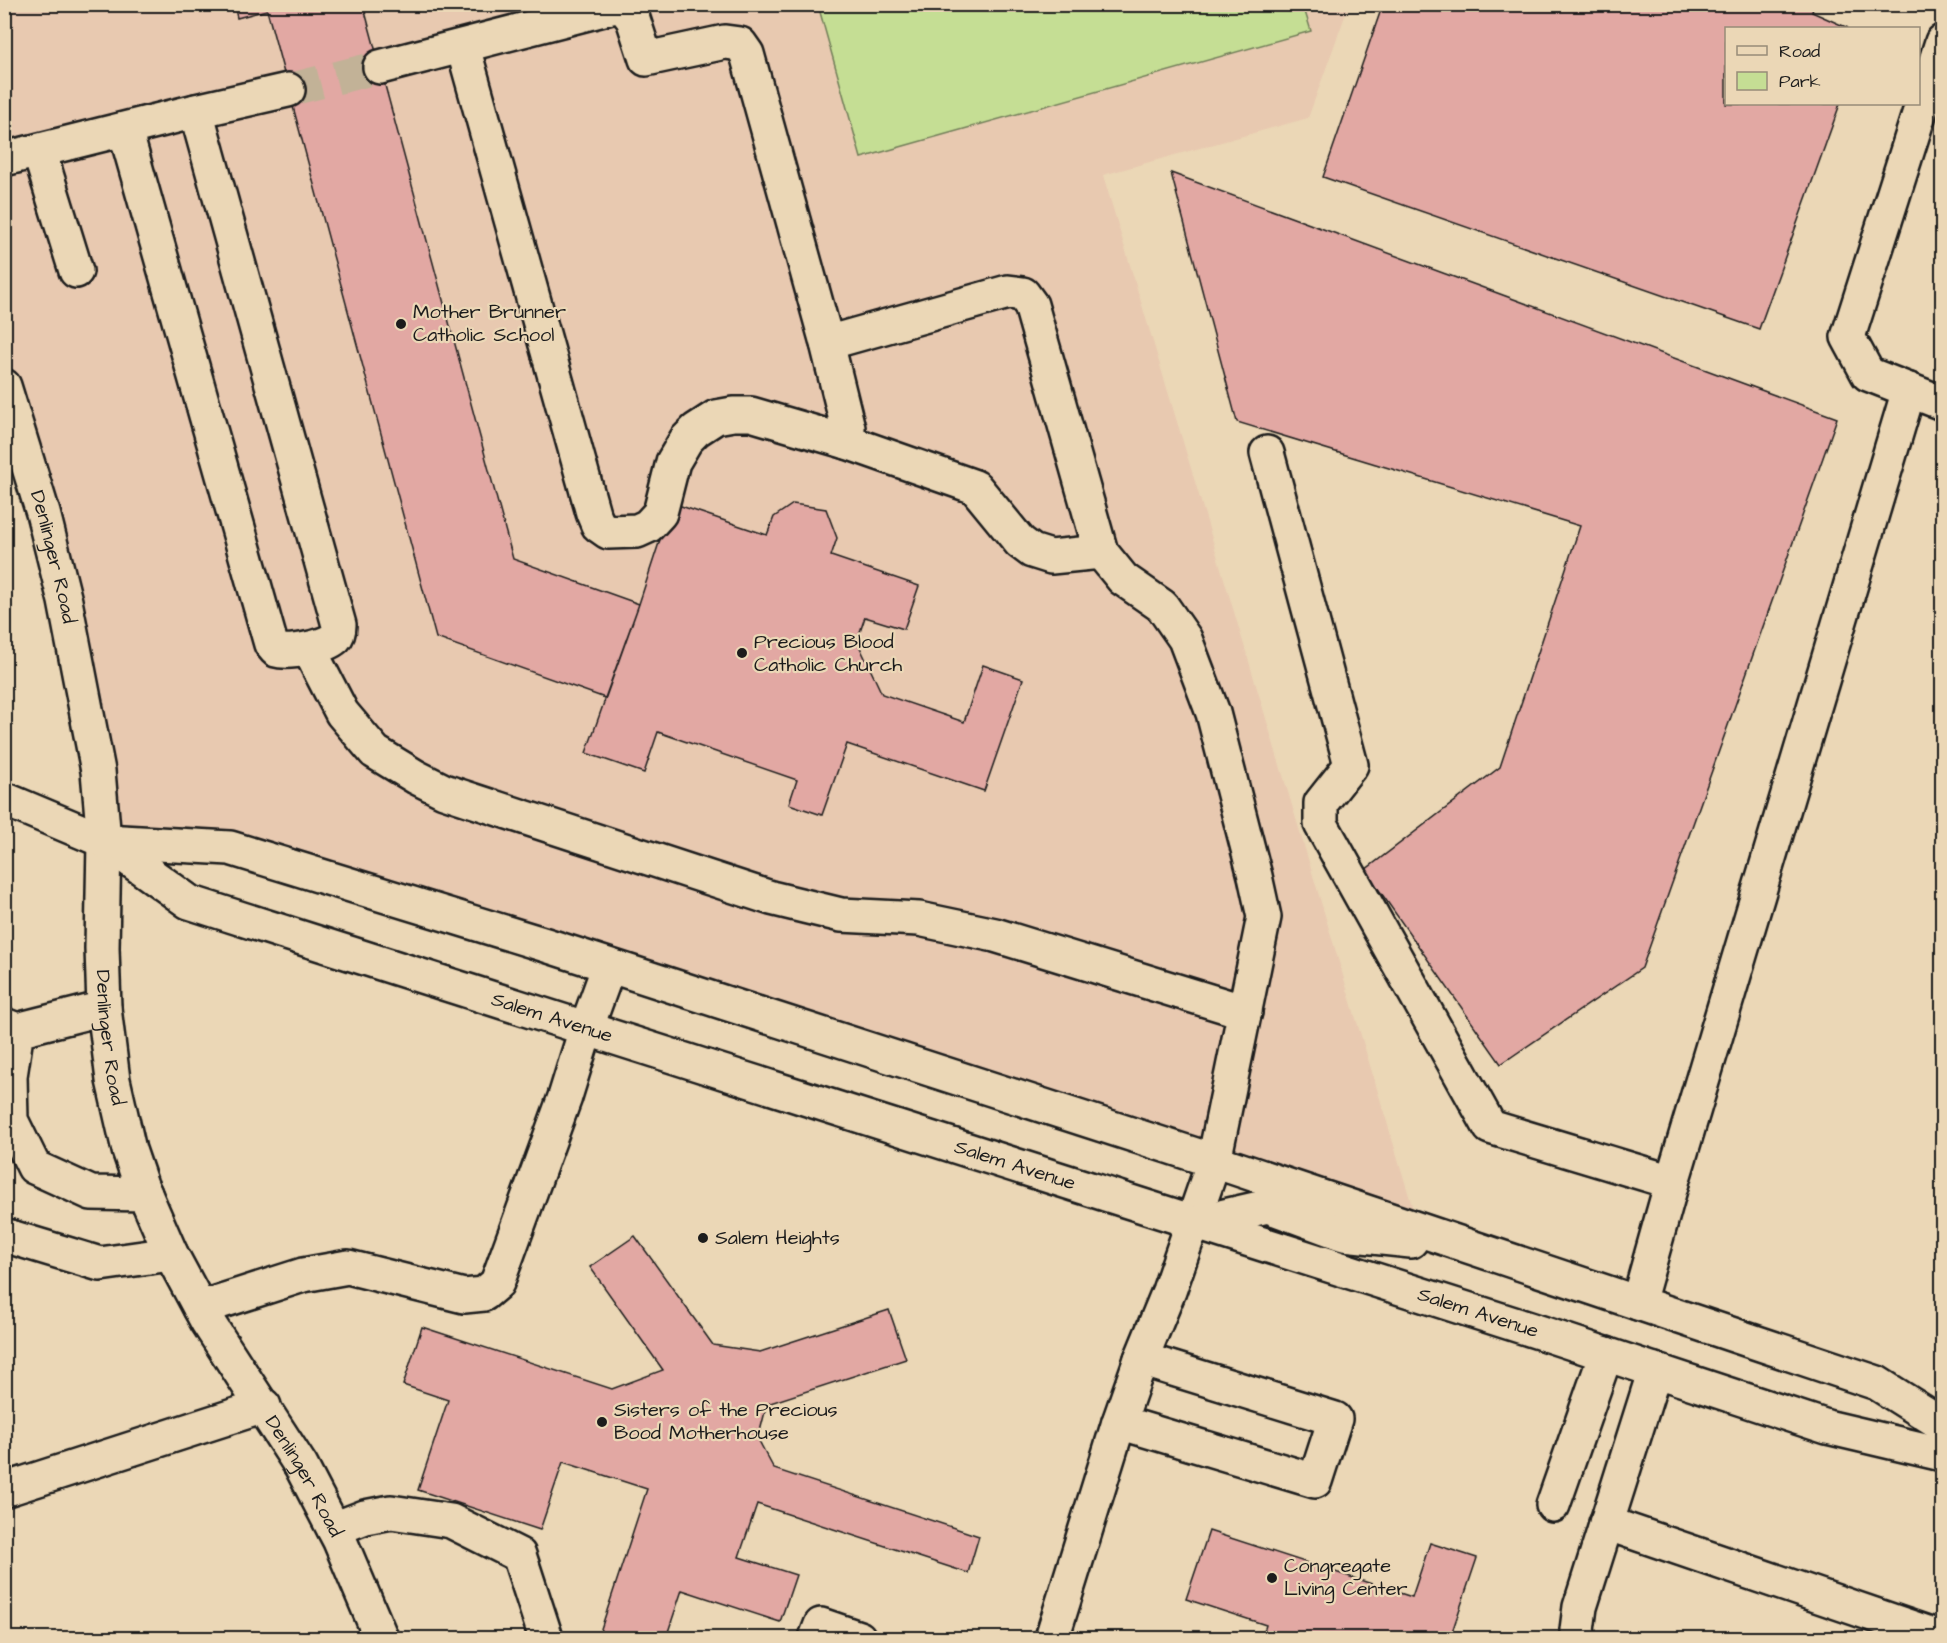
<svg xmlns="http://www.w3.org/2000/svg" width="1947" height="1643" font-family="'Architects Daughter',sans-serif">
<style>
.built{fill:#e8c9b0}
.green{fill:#c5de94;stroke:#707d58;stroke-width:1.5}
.building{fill:#e2a8a3;stroke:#1c1c1c;stroke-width:1.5}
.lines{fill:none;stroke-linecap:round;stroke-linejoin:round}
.minor-tunnel{stroke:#c2b297;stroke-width:33;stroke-dasharray:33 16;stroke-linecap:butt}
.minor-casing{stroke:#1c1c1c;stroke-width:38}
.major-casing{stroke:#1c1c1c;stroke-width:38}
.minor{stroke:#ebd7b6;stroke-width:33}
.major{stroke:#ebd7b6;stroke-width:33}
.poi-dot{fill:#1c1c1c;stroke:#ebd7b6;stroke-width:2}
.labels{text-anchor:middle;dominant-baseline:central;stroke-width:4.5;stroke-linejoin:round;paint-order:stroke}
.poi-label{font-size:20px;fill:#1c1c1c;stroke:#ebd7b6;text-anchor:start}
.street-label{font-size:20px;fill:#1c1c1c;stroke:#ebd7b6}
</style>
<rect width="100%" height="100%" fill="#ebd7b6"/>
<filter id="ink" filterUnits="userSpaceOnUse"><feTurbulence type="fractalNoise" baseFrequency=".0167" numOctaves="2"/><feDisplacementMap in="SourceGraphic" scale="12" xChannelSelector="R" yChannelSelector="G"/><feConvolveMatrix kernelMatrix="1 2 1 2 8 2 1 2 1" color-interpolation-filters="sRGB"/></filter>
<g filter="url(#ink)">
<path class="built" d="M4,5H1349L1308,118L1103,175L1419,1229L230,848L104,841L5,386Z"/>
<path class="green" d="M818,5H1303L1311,31L861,158Z"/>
<path class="building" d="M234,4H363L513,559L639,604L605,698L436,638L267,10L237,18Z
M1383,4H1814L1812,12L1848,28H1726V104H1840L1759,329L1323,177Z
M1171,173L1837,418L1642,968L1501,1064L1365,870L1500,767L1580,526L1237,422Z
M672,503L767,535L774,517L793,504L826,509L837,538L831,556L919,586L904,629L865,617L857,641L882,694L964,722L983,665L1023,679L984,791L847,744L822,815L789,804L797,780L658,732L644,773L586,753L639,604Z
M635,1236L713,1345L760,1352L889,1310L906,1359L767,1404L758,1439L774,1469L979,1536L968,1573L757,1504L739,1557L796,1575L780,1622L682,1590L666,1638H598L647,1489L563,1462L540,1530L418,1490L448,1400L403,1385L422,1327L612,1389L663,1370L590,1267Z
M1209,1531L1412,1597L1430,1543L1477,1558L1450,1638H1262L1266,1625L1186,1599Z"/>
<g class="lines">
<path class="minor-tunnel" d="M288,90L380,67"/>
<defs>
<g id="minor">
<path d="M1942,42L1848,337L1868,374L1942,403"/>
<path d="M463,47L593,513L598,525L608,532L637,531L648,526L660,513L673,462L686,440L696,430L716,417L733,414H751L847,442L975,487L1020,542L1032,551L1051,557L1101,552"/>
<path d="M380,67L615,6L625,9L633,19L646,59L725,42L740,44L747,54L827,343L1008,292L1023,294L1031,305L1101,552L1123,579L1162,606L1185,639L1213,713L1255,876L1264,917L1214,1161L1169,1291L1141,1359L1119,1422L1052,1638"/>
<path d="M125,130L271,644L276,650C289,654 325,647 335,638C339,634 339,629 339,625L196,111"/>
<path d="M39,151L76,271"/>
<path d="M4,159L196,111L288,90"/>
<path d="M827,343L848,428L847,442"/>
<path id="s1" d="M4,386L43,513L65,601L98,771L104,841L102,948L104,1008L113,1080L129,1150L141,1185L171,1254L207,1321L301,1466L340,1541L381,1638"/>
<path d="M1267,453L1351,765L1321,803V824L1490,1127L1672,1182L1638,1303"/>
<path d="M309,649L342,713L375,752L416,777L444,791L771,898L841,915L919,919L995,935L1245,1012"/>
<path d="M4,1025L17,1030L104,1008"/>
<path d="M17,1030L10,1076L11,1120L34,1167L91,1193L145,1194"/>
<path d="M1672,1182L1909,390"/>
<path d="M4,1235L100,1264L171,1254"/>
<path d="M200,1308L303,1275L348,1267L464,1296L484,1294L497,1283L565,1097L586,1029L609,966"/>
<path d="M1119,1422L1315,1481L1335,1419L1141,1359"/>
<path d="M4,1490L264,1406"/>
<path d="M1553,1505L1606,1354"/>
<path d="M1606,1523L1942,1638"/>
<path d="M334,1529L365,1517L391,1512L451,1521L519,1555L546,1638"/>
<path d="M816,1638L821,1625L859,1638"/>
<path d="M1579,1638L1577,1630L1580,1607L1655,1370"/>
</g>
<g id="major">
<path id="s2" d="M4,799L104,841L189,902L1542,1333L1827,1427L1942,1454"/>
<path d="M104,841L230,848L546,945L1214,1161L1877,1383L1942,1424"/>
<path d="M1194,1223L1268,1206L1344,1234L1411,1241"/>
</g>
</defs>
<use href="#minor" class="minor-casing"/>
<use href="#major" class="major-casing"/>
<use href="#minor" class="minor"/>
<use href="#major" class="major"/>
</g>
</g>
<g class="poi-dot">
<circle cx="401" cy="324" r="6"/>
<circle cx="742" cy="653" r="6"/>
<circle cx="703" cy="1238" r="6"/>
<circle cx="602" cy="1422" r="6"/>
<circle cx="1272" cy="1578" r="6"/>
</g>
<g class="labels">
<g class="poi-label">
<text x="413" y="312">Mother Brunner<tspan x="413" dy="23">Catholic School</tspan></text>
<text x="754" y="642">Precious Blood<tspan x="754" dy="23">Catholic Church</tspan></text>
<text x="715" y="1238">Salem Heights</text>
<text x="614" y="1410">Sisters of the Precious<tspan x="614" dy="23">Bood Motherhouse</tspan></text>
<text x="1284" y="1566">Congregate<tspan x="1284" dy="23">Living Center</tspan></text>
</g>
<g class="street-label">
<text stroke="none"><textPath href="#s1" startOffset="178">Denlinger Road</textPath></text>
<text stroke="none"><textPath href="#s2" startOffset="594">Salem Avenue</textPath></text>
<text stroke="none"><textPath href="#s1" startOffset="664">Denlinger Road</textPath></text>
<text stroke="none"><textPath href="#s2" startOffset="1080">Salem Avenue</textPath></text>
<text stroke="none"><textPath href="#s2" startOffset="1566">Salem Avenue</textPath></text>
<text stroke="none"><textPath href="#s1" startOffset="1150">Denlinger Road</textPath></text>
</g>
</g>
<rect width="1947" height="1643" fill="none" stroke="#ebd7b6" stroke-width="24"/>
<rect x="12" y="12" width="1923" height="1619" fill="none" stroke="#1c1c1c" stroke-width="2" filter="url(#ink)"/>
<rect x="1725" y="27" width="195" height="78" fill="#ebd7b6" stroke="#988c78" stroke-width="1.5"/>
<rect x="1737" y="46" width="30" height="9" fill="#ebd7b6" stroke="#988c78" stroke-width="1.5"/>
<text x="1779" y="57" font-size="18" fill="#1c1c1c">Road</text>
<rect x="1737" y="72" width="30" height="18" fill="#c5de94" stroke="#988c78" stroke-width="1.5"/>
<text x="1779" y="87" font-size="18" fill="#1c1c1c">Park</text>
</svg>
